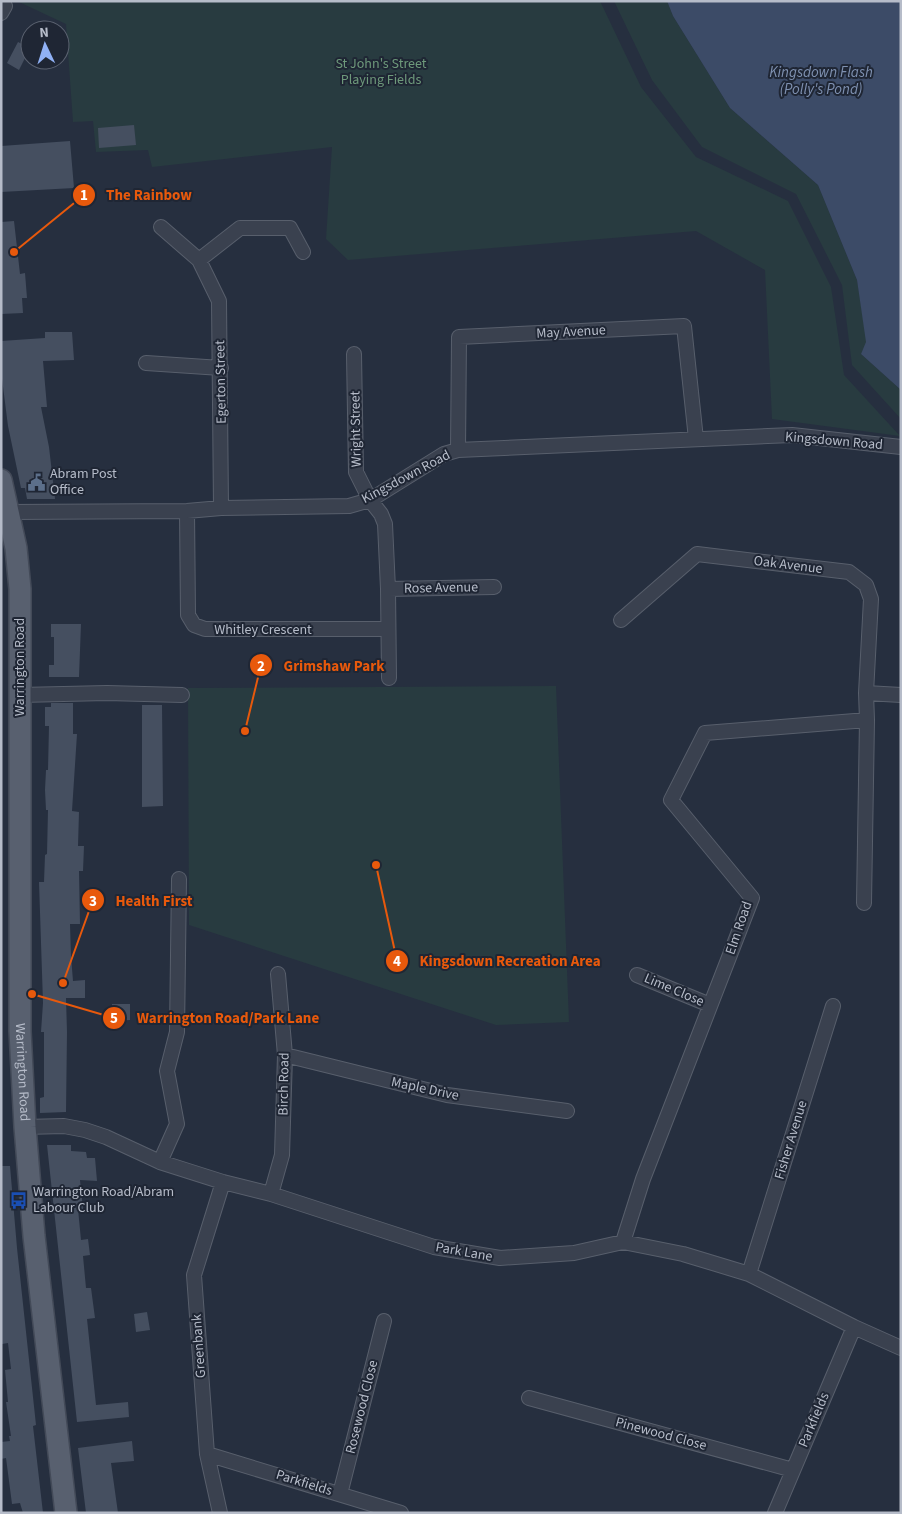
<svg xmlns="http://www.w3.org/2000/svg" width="902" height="1514" font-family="'Source Sans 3',sans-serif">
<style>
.green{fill:#283b40}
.water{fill:#3c4b67}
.building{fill:#454f60}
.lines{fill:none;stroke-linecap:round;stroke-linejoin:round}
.minor-casing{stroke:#585f6c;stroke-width:16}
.primary-casing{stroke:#434a58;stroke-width:24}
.minor{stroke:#3a414f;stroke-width:14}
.primary{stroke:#58606f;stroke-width:21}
.labels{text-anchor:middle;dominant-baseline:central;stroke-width:4;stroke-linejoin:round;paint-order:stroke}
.park-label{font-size:14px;fill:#6e997b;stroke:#1f2634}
.street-label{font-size:14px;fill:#b6bcc9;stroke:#1f2634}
.poi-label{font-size:14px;fill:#b6bcc9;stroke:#1f2634;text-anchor:start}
.water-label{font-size:15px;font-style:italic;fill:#7e90b0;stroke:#1f2634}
.leader{fill:none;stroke:#e8590c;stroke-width:2}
.callout-dot{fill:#e8590c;stroke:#1f2634;stroke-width:2}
.mark-label{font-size:15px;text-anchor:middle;font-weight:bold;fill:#fff}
.callout-label{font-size:15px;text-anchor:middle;font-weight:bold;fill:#e8590c;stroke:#1f2634;stroke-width:4;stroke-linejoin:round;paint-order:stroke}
</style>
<rect width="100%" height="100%" fill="#262f3f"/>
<path class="green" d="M17,1H600L641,87L696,157L788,201L831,287L844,375L900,436L772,419L765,270L696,231L348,260L326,239L332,147L152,167L148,150L96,152L93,121L73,122L66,24Z
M614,1H667L673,16L730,108L818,185L857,280L867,342L861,354L901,390V419L852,365L842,285L796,194L702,147L652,80Z
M556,686L569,1022L496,1025L189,925L188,688Z"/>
<path class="water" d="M667,1H901V390L861,354L866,342L857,280L818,185L730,108L673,16Z"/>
<path class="building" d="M18,42L30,48L19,70L7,63Z
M134,125L136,145L99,148L98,128Z
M70,141L74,188L1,192V146Z
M14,221L20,274L25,273L27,298H22L23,313L1,314V222Z
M45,332H72L74,360L43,361L47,407H41L49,447L55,499H27L25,488H21L8,426L1,371V341L45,338Z
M51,624H81L79,677H49V665H54V637H51Z
M51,703H73V734H77L72,811L79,812L78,846H84L83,871H79L80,924H70L71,956L73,981L85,980V998H66L67,1032L66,1112L40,1113V1098L44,1097V1032H41L43,1003L39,882H44L45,855L47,854L48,810H46L45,790L46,770H48L49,726H45V707H51Z
M142,705H162L163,806L142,807Z
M112,1004H130V1020L112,1021Z
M47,1145H71V1151L86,1152L87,1158H95L97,1181L80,1180L83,1209H78L81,1240L88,1239L90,1255L83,1256L86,1288H91L95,1318L87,1319L96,1405L128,1402L129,1417L77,1422Z
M1,1166H10L17,1248L36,1425L33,1426L43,1513H23L20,1503L12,1504L6,1458L1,1459V1442L10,1441L9,1436H11L6,1402H8L5,1370L11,1369L8,1343L2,1344L1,1336Z
M147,1312L150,1330L136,1332L134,1314Z
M132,1441L134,1461L111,1463L118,1513H86L78,1448Z"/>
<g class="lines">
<defs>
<path id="minor" d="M1,13L5,6
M161,227L199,260L219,301L221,508
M199,260L240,228H290L303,252
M354,354L356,472L370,500L381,514L385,524L388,589L389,678
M146,363L221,368
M458,450L459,337L684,326L696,439
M187,511L188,615L194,625L205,629H388
M2,514L9,512L187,511L221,508L349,506L370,500L444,454L458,450L792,435L901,447
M388,589L494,587
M621,620L697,554L849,572L866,585L871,599L866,693L867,720L864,903
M866,693L901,695
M20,695L107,693L182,695
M637,975L710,1005
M285,1055L447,1095L567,1111
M25,1127L64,1126L85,1130L106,1137L160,1162L223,1182L271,1194L434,1247L500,1258L574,1253L623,1242L683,1254L749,1274L854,1327L901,1348
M160,1162L177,1124L167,1071L177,1032L179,879
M271,1194L282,1155L285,1055L278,974
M623,1242L643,1179L752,898L671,800L705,733L867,720
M749,1274L833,1006
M529,1398L793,1470
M207,1454L401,1513
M340,1494L384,1321
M220,1513L207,1454L194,1275L223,1182
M775,1513L854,1327"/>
<g id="primary">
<path id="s1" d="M1,480L16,548L20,589V1031L25,1127L34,1236L66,1513"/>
</g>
</defs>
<use href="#minor" class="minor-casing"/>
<use href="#primary" class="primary-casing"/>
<use href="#minor" class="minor"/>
<use href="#primary" class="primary"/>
</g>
<defs>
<symbol id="civic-bare" viewBox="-9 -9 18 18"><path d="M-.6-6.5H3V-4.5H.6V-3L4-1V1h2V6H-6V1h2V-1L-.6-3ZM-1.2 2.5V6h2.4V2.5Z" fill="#5c6f8a" stroke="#1f2634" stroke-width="2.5" paint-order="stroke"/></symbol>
<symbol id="bus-bare" viewBox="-9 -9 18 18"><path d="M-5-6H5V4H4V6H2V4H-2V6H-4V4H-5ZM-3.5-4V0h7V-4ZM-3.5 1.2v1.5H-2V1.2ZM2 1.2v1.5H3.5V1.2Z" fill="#1a4fb4" stroke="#1f2634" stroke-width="2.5" paint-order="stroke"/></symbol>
</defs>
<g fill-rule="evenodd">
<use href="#civic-bare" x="24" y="470" width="25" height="25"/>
<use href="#bus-bare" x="6" y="1188" width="25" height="25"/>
</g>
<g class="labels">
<g class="park-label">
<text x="381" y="64">St John's Street<tspan x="381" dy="16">Playing Fields</tspan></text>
</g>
<g class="street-label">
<text transform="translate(571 332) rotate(-3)">May Avenue</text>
<text transform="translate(221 382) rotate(-91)">Egerton Street</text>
<text transform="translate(356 429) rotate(-91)">Wright Street</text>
<text transform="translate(834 441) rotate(5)">Kingsdown Road</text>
<text transform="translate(406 477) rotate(-28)">Kingsdown Road</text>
<text transform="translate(788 565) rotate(7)">Oak Avenue</text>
<text transform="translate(441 588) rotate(-1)">Rose Avenue</text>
<text x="263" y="630">Whitley Crescent</text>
<text transform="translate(20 667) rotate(-90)">Warrington Road</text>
<text transform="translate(739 928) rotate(-71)">Elm Road</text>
<text transform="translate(674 990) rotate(23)">Lime Close</text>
<text stroke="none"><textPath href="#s1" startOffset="594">Warrington Road</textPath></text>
<text transform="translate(284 1084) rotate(-89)">Birch Road</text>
<text transform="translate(425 1089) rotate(12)">Maple Drive</text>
<text transform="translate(791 1140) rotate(-73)">Fisher Avenue</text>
<text transform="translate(464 1252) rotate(10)">Park Lane</text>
<text transform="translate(199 1346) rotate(-94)">Greenbank</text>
<text transform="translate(362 1407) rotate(-76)">Rosewood Close</text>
<text transform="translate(814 1420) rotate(-67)">Parkfields</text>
<text transform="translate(661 1434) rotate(15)">Pinewood Close</text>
<text transform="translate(304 1483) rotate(17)">Parkfields</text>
</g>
<g class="poi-label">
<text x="50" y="474">Abram Post<tspan x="50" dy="16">Office</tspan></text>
<text x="33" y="1192">Warrington Road/Abram<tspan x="33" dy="16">Labour Club</tspan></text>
</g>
<g class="water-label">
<text x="821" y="72">Kingsdown Flash<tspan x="821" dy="17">(Polly's Pond)</tspan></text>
</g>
</g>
<path class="leader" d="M14 252L84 195M245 731L261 665M63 983L93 900M376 865L397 961M32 994L114 1018"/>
<g class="callout-dot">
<circle cx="14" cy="252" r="5"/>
<circle cx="245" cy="731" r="5"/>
<circle cx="63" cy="983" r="5"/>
<circle cx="376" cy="865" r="5"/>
<circle cx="32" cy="994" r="5"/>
<circle cx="84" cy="195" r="12"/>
<circle cx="261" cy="665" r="12"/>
<circle cx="93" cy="900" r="12"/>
<circle cx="397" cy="961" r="12"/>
<circle cx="114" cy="1018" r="12"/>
</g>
<g class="mark-label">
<text x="84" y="200">1</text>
<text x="261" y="671">2</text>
<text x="93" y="906">3</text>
<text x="397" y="966">4</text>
<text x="114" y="1023">5</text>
</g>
<g class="callout-label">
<text x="149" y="200">The Rainbow</text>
<text x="334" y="671">Grimshaw Park</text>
<text x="154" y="906">Health First</text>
<text x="510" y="966">Kingsdown Recreation Area</text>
<text x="228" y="1023">Warrington Road/Park Lane</text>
</g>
<rect width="902" height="1514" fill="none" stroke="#b6bcc9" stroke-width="5"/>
<g transform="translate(45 45) rotate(356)"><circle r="24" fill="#1f2634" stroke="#5b6270"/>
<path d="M0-4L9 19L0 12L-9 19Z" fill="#90b1f5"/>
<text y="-8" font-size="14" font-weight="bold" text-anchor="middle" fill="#b6bcc9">N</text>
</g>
</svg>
